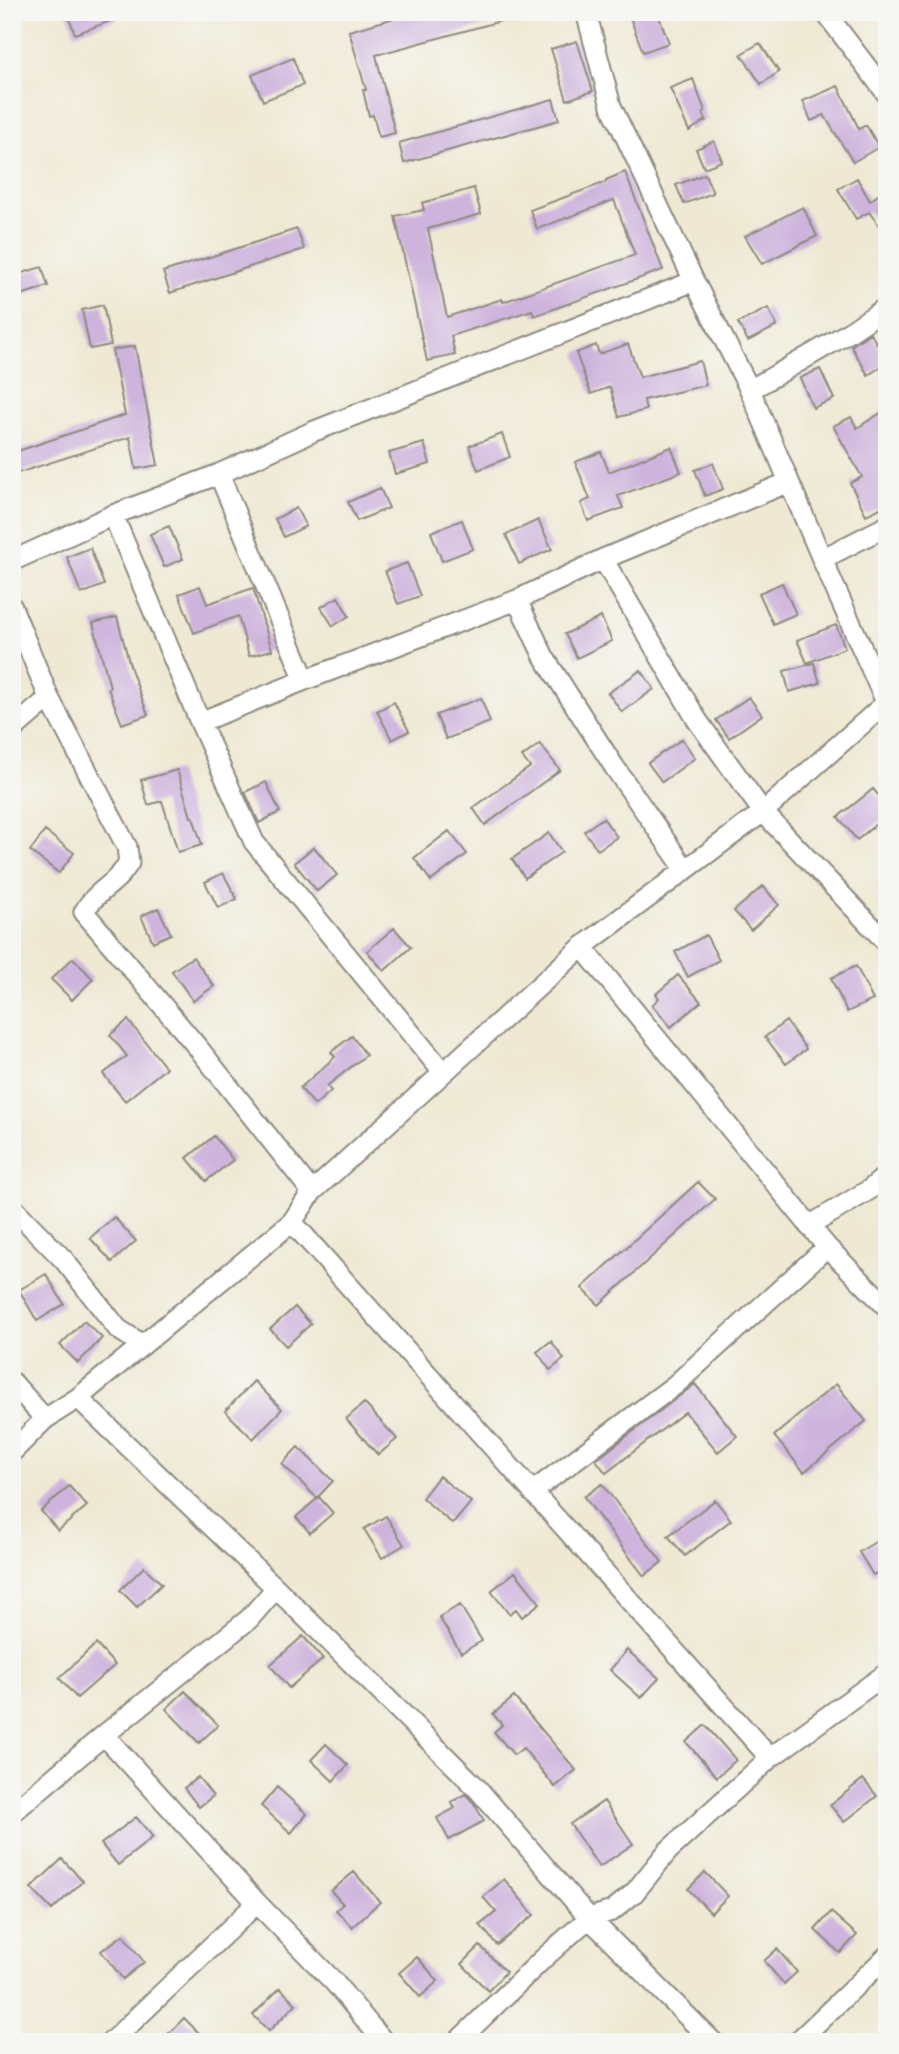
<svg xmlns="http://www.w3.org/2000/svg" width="899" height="2054" font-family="Delius,sans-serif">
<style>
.building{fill:#ceb3dd}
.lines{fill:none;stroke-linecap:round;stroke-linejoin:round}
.minor-casing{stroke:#8d8a80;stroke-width:23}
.minor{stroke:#fff;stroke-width:19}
</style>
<rect width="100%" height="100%" fill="#f6f6f2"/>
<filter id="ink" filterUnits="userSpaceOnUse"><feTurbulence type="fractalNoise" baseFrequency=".0143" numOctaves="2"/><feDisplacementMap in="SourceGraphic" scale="14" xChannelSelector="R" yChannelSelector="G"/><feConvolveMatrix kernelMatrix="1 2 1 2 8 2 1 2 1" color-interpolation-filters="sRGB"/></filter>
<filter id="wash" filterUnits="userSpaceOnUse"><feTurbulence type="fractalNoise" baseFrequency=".00686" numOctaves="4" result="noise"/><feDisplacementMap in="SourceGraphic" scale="28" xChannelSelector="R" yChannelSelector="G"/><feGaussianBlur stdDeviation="1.57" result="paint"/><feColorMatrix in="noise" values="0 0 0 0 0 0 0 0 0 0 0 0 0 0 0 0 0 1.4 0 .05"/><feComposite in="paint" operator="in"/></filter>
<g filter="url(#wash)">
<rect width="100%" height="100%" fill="#efe9d4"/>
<g id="blocks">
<path class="building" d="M67,12H129L130,14L75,34Z
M416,12H511L512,18L376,55L395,133L379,137L373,115L369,116L363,90H366L349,31Z
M628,12H657L669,43L643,52Z
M577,41L593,91L567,100L551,49Z
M760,43L779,72L761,84L741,54Z
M293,58L303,85L263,101L252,75Z
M693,79L705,111L703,112L706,120L689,131L670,88Z
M838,86L859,129L866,125L879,147L853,162L824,115L811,121L803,101Z
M553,99L559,120L404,163L399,143Z
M714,141L722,161L704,168L696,149Z
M625,172L663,270L534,316L532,310L451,336L455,355L427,361L395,216L424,210L422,203L474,188L481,214L428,229L447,317L502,299L503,302L635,255L614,200L537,229L530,210L606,182V180Z
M705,174L713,193L684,204L676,185Z
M857,178L870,201L887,188V236L869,212L856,219L838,189Z
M803,207L817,236L762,264L745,236Z
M297,229L304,249L170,293L163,272Z
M42,267L48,286L12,298V276Z
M103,305L111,345L90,349L82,310Z
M768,308L777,326L748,341L738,323Z
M870,333L887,359V363L868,375L851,346Z
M628,344L640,377L700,361L706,385L644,400L646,410L619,417L610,387L591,394L576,353L596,345L599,354Z
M135,346L158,465L136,469L130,437L12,475V453L125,415L112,350Z
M820,369L834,399L813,408L800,378Z
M887,409V505L866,515L850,483L862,477L833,426L851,417L857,428Z
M502,434L510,457L478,470L469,446Z
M424,443L430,464L395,474L389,453Z
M671,447L681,472L618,496L623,508L588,521L581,503L590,499L575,462L601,452L609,472Z
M713,463L723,489L705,496L695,470Z
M380,488L389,508L357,521L348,502Z
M296,508L306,526L284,537L275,519Z
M462,520L473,549L442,561L431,532Z
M538,520L552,549L519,564L506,535Z
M169,526L183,559L164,567L150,534Z
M90,548L104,585L81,594L67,557Z
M407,563L420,596L398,604L385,571Z
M782,583L796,614L773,624L759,593Z
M200,586L207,604L253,588L272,650L249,656L238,616L194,633L179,594Z
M338,597L349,616L333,626L321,607Z
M117,617L131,669L148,715L122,724L108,688L110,687L93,623Z
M601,617L612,641L577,658L565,634Z
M836,625L845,648L807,663L797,640Z
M814,663L820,683L789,692L784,671Z
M641,670L654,689L622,712L608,693Z
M749,697L762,715L729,738L716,720Z
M481,698L490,722L446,739L436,715Z
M394,702L409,731L392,740L377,711Z
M682,739L695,758L662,782L648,763Z
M540,744L560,770L485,825L473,808L530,767L522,757Z
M177,770L191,817H193L202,845L178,852L162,801L148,805L141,780Z
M266,782L280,812L259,823L245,792Z
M873,789L887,805V815L857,840L838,817Z
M603,818L617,837L598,850L584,831Z
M45,831L74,853L59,873L30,851Z
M449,831L467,854L431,881L414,858Z
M549,833L562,852L525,878L512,859Z
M314,847L337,875L317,891L294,863Z
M223,873L237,899L218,908L205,882Z
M763,886L779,905L751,930L734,911Z
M158,908L171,934L153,942L141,916Z
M394,928L411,947L384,971L367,951Z
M706,935L719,960L688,977L675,952Z
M193,957L214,986L193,1001L172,971Z
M73,958L93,979L72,1000L51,979Z
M856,966L873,1000L847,1012L831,978Z
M678,975L701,1002L671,1027L652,1005L659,998L656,994Z
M128,1020L166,1068L125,1101L103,1074L127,1056L110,1035Z
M786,1021L806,1049L786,1064L765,1037Z
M352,1036L366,1055L327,1086L331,1091L315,1105L300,1088L335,1057L331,1052Z
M214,1136L233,1160L206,1181L187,1158Z
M698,1182L715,1199L599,1305L582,1288Z
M114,1217L136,1241L112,1262L90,1238Z
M46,1274L64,1304L37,1321L19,1290Z
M295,1307L311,1324L286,1346L270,1329Z
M84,1321L102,1338L78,1363L60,1345Z
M551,1341L564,1359L550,1370L537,1352Z
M254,1381L282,1409L253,1439L225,1411Z
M695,1384L737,1436L718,1452L685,1412L606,1473L596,1460Z
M836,1384L866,1421L804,1472L774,1436Z
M364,1403L397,1439L378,1455L346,1419Z
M298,1447L333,1481L317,1498L282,1464Z
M439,1476L471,1502L453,1524L422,1498Z
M602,1484L662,1562L644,1576L584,1497Z
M69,1486L87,1506L58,1531L41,1511Z
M319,1497L333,1513L310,1533L296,1517Z
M715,1500L731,1520L685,1556L668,1536Z
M386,1516L404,1545L382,1558L364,1529Z
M880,1539L887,1549V1566L873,1575L859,1552Z
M144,1567L162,1584L137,1607L120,1590Z
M515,1572L540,1603L522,1617L516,1609L509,1614L491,1591Z
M460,1605L482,1641L461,1653L439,1617Z
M303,1636L323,1659L289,1688L270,1665Z
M96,1644L115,1665L77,1698L59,1678Z
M627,1650L659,1678L641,1698L610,1670Z
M185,1691L218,1725L199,1743L166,1709Z
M514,1697L576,1770L555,1787L523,1748L514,1755L494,1732L502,1725L493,1714Z
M705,1725L736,1760L717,1777L686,1742Z
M326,1744L348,1765L333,1781L311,1760Z
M198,1777L213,1796L199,1807L184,1788Z
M863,1779L877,1796L844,1822L830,1805Z
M277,1787L307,1814L291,1833L261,1806Z
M466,1794L475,1805L484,1821L449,1840L437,1818L455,1808L451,1802Z
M604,1801L633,1844L599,1867L570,1824Z
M136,1817L153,1837L118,1865L101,1844Z
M62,1859L83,1881L52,1910L31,1888Z
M354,1872L380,1902L352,1927L336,1910L343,1904L331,1891Z
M705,1872L728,1896L711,1913L688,1889Z
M504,1879L534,1915L497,1945L480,1925L496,1912L483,1897Z
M831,1912L857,1935L840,1953L815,1930Z
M123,1935L144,1962L123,1979L101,1951Z
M480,1946L506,1972L488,1991L462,1964Z
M777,1949L797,1972L784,1984L764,1961Z
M417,1957L438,1981L420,1997L399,1973Z
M280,1988L296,2004L269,2031L253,2015Z
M184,2018L208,2042H160Z"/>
</g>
</g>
<g filter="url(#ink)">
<use href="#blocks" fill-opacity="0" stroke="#8d8a80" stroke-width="2"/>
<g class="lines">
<defs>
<path id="minor" d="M586,12L611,106L694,281L750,390L822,559L886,702
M825,12L887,94
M750,390L845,335L887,307
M219,474L305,680
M113,515L200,722L254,842L442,1071
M603,559L697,720L763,812L887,943
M822,559L887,526
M12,561L113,515L219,474L312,432L694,281
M517,600L544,657L615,768L685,869
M12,607L49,698L127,847L129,863C116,885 95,891 84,912L199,1049L312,1192
M200,722L305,680L517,600L603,559L789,482
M12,730L49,698
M582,947L827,1247L887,1307
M12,1207L64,1260L118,1329L143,1345
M292,1222L770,1758
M809,1226L869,1190L887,1175
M12,1382L45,1419
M78,1398L276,1588L476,1787L589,1918L713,2042
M12,1452L45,1419L78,1398L292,1222L312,1192L582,947L763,812L887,702
M532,1492L675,1385L827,1247
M104,1735L257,1903L334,1982L384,2042
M12,1813L104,1735L249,1619L276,1588
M111,2042L257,1903
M457,2042L544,1958L589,1918L612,1911L634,1893L668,1851L770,1758L887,1673
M797,2042L887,1956"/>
</defs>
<use href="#minor" class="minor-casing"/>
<use href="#minor" class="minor"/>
</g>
</g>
<rect width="899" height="2054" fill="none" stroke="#f6f6f2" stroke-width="42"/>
</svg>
